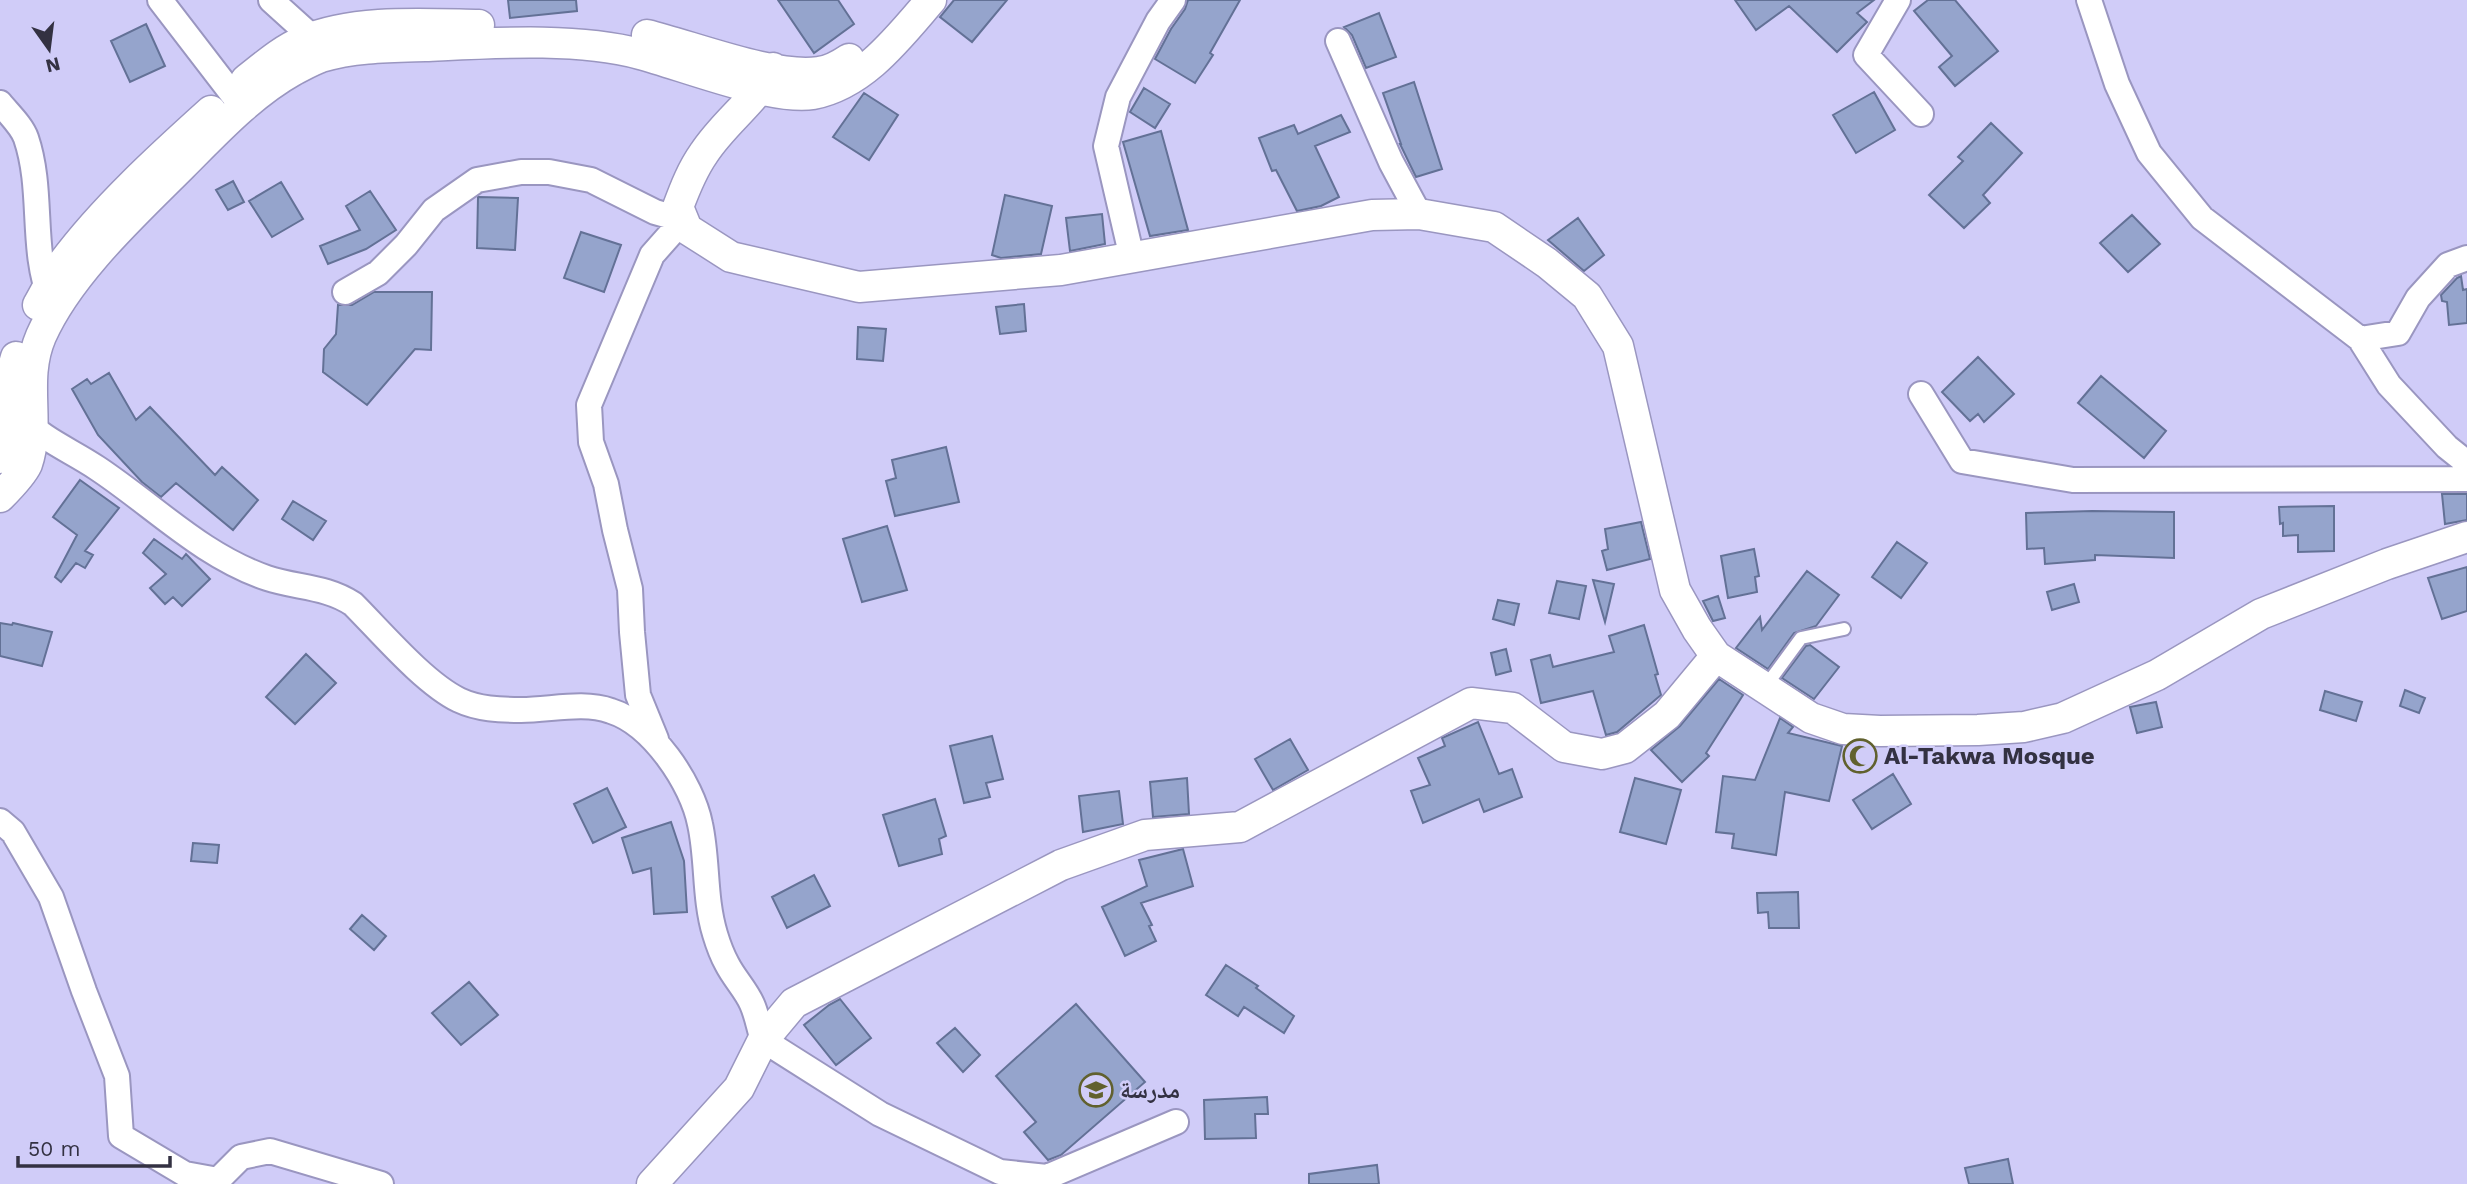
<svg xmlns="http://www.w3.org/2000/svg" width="2467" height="1184" font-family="'Work Sans','Noto Naskh Arabic',sans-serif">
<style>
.building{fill:#95a4cc;stroke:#637196;stroke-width:2}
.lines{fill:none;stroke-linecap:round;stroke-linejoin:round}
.service-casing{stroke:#9a96c0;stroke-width:16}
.minor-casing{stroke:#9a96c0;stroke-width:28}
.tertiary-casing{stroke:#9a96c0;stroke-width:33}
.service{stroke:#fff;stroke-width:12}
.minor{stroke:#fff;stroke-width:24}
.tertiary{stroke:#fff;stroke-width:30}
.labels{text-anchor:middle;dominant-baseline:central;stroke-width:5;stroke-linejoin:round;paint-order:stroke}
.poi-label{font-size:24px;font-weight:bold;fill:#333142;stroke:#d0ccf8;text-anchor:start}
</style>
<rect width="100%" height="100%" fill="#d0ccf8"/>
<path class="building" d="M508,0H576L577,11L510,18Z
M778,0H838L854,24L814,53Z
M954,0H1007L972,42L940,17Z
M1188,0H1240L1210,53L1213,55L1195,83L1155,59L1171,29L1185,9Z
M1735,0H1874L1857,13L1867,22L1837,52L1789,6L1756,30Z
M1928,0H1955L1998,51L1955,86L1939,67L1952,56L1914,11Z
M1379,13L1396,57L1366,68L1352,35L1344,27Z
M146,24L165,66L130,82L111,41Z
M1414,82L1442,169L1416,177L1400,144H1401L1383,93Z
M1144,88L1170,104L1155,128L1130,112Z
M1874,92L1895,130L1856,153L1833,115Z
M864,93L898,115L869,160L833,137Z
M1341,115L1350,132L1315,146L1339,197L1321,206L1297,211L1276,170L1272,171L1259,138L1294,125L1298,134Z
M1991,123L2022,153L1983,195L1990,203L1964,228L1929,195L1963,161L1958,157Z
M1161,131L1188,230L1150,236L1123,142Z
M233,181L244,202L228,210L216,190Z
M281,182L303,219L272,237L249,201Z
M370,191L396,230L366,249L328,264L320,246L360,230L346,206Z
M1005,195L1052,206L1041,254L1001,258L992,255Z
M478,197L518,198L515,250L477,248Z
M1102,214L1105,244L1070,251L1066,218Z
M2132,215L2160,244L2128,272L2100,243Z
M1578,218L1604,255L1584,271L1548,240Z
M581,232L621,245L604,292L564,278Z
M2461,276L2463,290L2467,289V323L2449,325L2447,302L2442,301L2441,295L2457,278Z
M374,292H432L431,350L415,349L367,405L323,372L324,349L336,334L338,305H352Z
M1024,304L1026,331L1000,334L996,307Z
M858,327L886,329L883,361L857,359Z
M1978,357L2014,394L1984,422L1978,414L1970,421L1942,392Z
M109,373L136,420L150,407L215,475L222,467L258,500L233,530L176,483L161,497L142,482L98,435L72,389L87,379L91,384Z
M2101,376L2166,431L2144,458L2078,403Z
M946,447L959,502L895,516L886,481L896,478L892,460Z
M80,480L119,508L85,551L93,555L85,568L76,563L61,582L55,577L77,535L53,517Z
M2442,494H2467V520L2445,524Z
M293,501L326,521L313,540L282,519Z
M2334,506V551L2298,552V535L2283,536V523L2280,524L2279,507Z
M2092,511L2174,512V558L2095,555V560L2045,564L2044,548L2027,549L2026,513Z
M1641,522L1650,559L1607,570L1602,551L1608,549L1605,529Z
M887,526L907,590L862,602L843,539Z
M154,539L182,559L186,554L210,579L182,606L173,597L165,604L150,588L166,574L143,553Z
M1897,542L1927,563L1901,598L1872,577Z
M1754,549L1759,576L1755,577L1757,592L1728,598L1721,556Z
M2467,567V611L2442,619L2428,578Z
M1807,571L1839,595L1816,626L1794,633L1768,669L1736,648L1760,617L1762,630Z
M1593,580L1614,584L1605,622Z
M1557,581L1586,586L1579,619L1549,613Z
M2074,584L2079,602L2052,610L2047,592Z
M1718,596L1725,618L1713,621L1703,601Z
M1498,600L1519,604L1514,625L1493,619Z
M0,623L12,625L13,623L52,632L42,666L0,656Z
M1644,625L1658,674L1655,675L1661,695L1617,732L1606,735L1593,691L1541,703L1531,660L1550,655L1553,667L1614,652L1609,636Z
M1810,645L1839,667L1814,699L1782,678L1806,646Z
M1506,649L1511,671L1496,675L1491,653Z
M306,654L336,683L295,724L266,697Z
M1719,679L1743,695L1706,753L1709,756L1682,782L1651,750L1680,726Z
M2405,690L2425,698L2419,713L2400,706Z
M2325,691L2362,702L2356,721L2320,710Z
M2156,702L2162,727L2137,733L2130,707Z
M1780,718L1793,727L1788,733L1842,746L1829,801L1785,792L1776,855L1732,848L1734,834L1716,832L1723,776L1755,780Z
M1478,722L1499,774L1512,769L1522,797L1484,812L1479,799L1423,823L1411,791L1430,785L1418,758L1445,746L1442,738Z
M992,736L1003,779L986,783L990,797L964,803L950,746Z
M1290,739L1308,770L1273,790L1255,759Z
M1893,774L1911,804L1872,829L1853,800Z
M1187,778L1189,814L1153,817L1150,782Z
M1635,778L1681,790L1666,844L1620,832Z
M607,788L626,827L593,843L574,804Z
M1119,791L1123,824L1083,832L1079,796Z
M935,799L946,836L939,839L942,854L899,866L883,815Z
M671,822L684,861L687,912L654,914L651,868L633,873L622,838Z
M193,843L219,845L217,863L191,861Z
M1183,849L1193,886L1141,903L1152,925L1149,926L1156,941L1125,956L1102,907L1147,886L1139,860Z
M814,875L830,906L787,928L772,897Z
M1798,892L1799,928H1769L1768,912L1758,913L1757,893Z
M362,915L386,936L374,950L350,929Z
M1226,965L1258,986L1256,988L1294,1016L1284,1033L1244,1007L1238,1016L1206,995Z
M469,982L498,1015L461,1045L432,1013Z
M840,999L871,1038L836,1065L804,1025L829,1005Z
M1076,1004L1145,1082L1061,1155L1048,1160L1024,1132L1036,1122L996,1076Z
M955,1028L980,1055L963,1072L937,1043Z
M1267,1097L1268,1114H1255L1256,1138L1205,1139L1204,1100Z
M2008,1159L2013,1184H1969L1965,1168Z
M1377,1165L1379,1184H1309V1174Z"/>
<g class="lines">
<defs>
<path id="service" d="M1765,687L1801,638L1844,629"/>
<path id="minor" d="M160,0L243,108
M271,0L313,38L320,53
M1898,0L1866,55L1921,114
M2089,0L2117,84L2149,153L2202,218L2360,339L2389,385L2447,447L2467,463
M1338,41L1391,162L1419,214
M0,103C8,113 22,126 26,138C44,191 30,249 51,300
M1132,258L1106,146L1118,97L1158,21L1173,0
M345,292L378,273L406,245L434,210L477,180L521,172H549L591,180L655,212L683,220L652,255L589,405L591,442L606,484L615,530L630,589L632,632L638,695L656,739
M2360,339L2398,333L2418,298L2448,265L2467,258
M1921,394L1962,461L2073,480L2467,479
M22,417C43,440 72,451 97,468C153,505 202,556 267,578C297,588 326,586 353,604C381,632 424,683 459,700C478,709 500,710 521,710C551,710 583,701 611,711C652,724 692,783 700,824C708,860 704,898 715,934C718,944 722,955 727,964C734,978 746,990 752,1004C757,1015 759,1028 763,1040L880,1114L1000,1172L1047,1177L1176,1122
M0,821L13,832L51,897L84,991L117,1076L121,1136L185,1174L218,1180L241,1157L270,1151L381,1184"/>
<path id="tertiary" d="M647,35C692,46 776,79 819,72C830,71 840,65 849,59
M773,68C754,103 725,121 704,153C692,170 685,188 678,207L687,229L731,257L859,287L1061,270L1372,215L1419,214L1494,227L1547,263L1587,296L1618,346L1675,590L1697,629L1716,656L1811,718L1843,729L1880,731L1978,730L2024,727L2063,718L2157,675L2261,614L2387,564L2467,537
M246,80C264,66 282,50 303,41C354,19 425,24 479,25
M38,305C46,291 53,276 63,263C103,209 161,156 211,111
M0,458L8,436L12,371L16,357
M0,497C9,488 22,475 27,464C41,423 22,380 41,336C69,273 134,214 182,166C216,132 251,94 294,70C302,66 312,60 321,57C354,47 391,47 425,46C491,43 576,37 640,54C682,65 773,101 813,94C864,84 899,37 931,0
M652,1184L739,1088L763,1040L794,1003L1061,865L1145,835L1240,827L1471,703L1513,708L1564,747L1602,754L1625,748L1667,715L1716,656"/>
</defs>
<use href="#service" class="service-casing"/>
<use href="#minor" class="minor-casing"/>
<use href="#tertiary" class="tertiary-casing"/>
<use href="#service" class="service"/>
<use href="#minor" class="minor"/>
<use href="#tertiary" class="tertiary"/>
</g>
<defs>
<symbol id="mosque-ring" viewBox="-11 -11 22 22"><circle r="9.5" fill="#d0ccf8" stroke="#61612e" stroke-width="1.5"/><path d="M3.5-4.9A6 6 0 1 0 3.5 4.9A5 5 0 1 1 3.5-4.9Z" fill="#61612e"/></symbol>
<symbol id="school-ring" viewBox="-11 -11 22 22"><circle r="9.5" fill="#d0ccf8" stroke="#61612e" stroke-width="1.5"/><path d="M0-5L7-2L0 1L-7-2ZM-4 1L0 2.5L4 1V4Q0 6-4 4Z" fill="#61612e"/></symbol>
</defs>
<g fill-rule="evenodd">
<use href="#mosque-ring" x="1841" y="737" width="38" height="38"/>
<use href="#school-ring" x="1077" y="1071" width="38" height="38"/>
</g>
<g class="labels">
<g class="poi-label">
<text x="1884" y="756">Al-Takwa Mosque</text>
<text x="1120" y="1090">مدرسة</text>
</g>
</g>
<g transform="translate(49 49) rotate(166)" stroke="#d0ccf8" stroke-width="5" paint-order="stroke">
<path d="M0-5L12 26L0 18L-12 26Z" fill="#333142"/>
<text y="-10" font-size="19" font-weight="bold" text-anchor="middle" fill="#333142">N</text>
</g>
<path d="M18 1156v10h152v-10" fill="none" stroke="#333142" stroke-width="3.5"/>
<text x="28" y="1156" font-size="21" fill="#333142" stroke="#d0ccf8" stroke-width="5" paint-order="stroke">50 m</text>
</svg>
